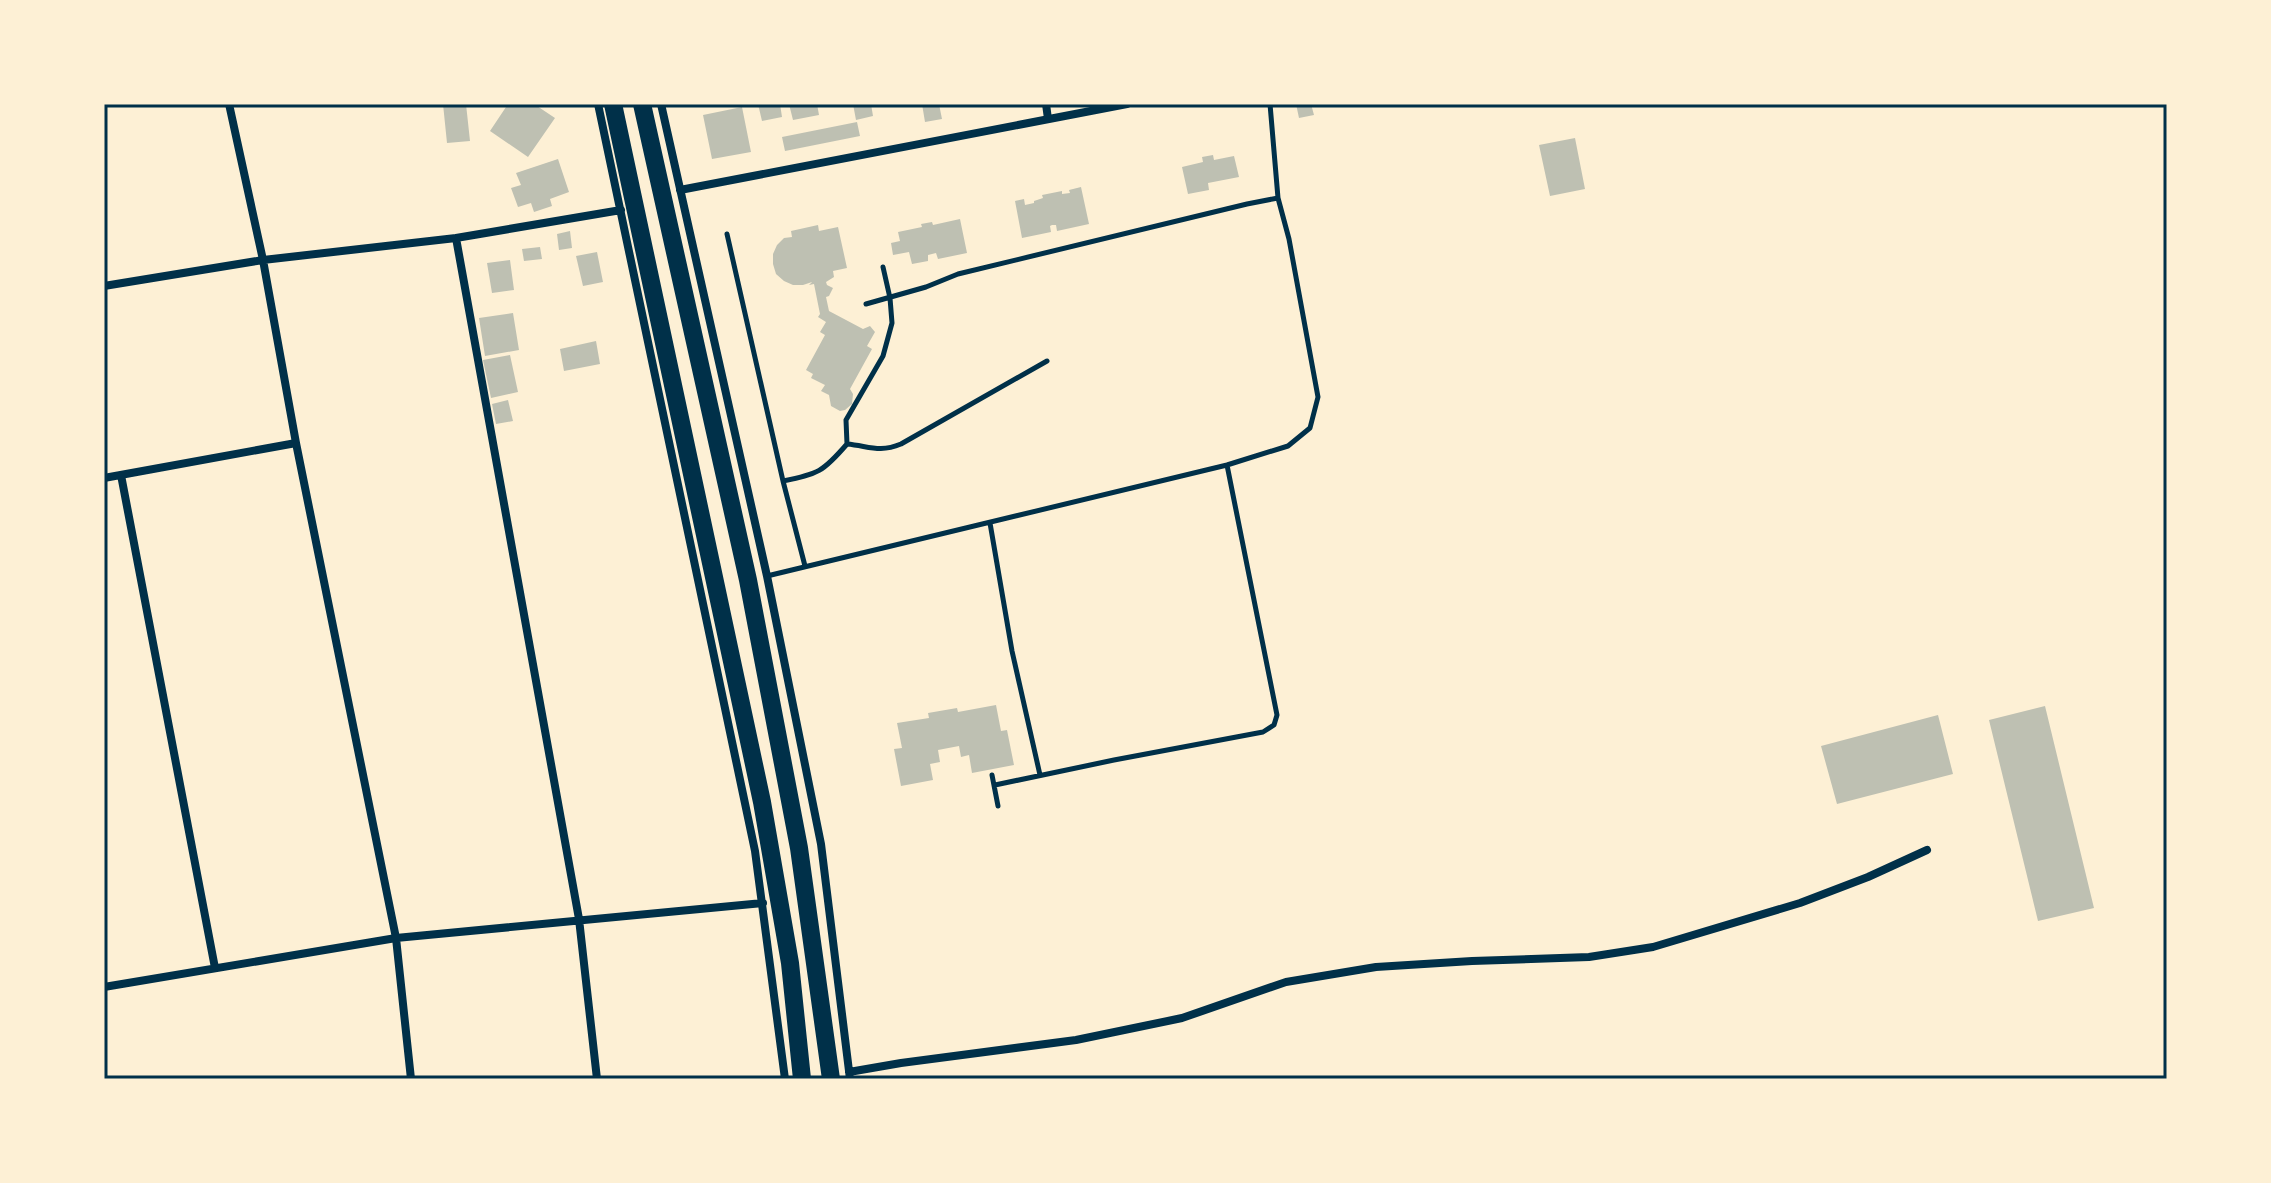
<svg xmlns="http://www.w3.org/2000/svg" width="2271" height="1183" font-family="'Alegreya Sans',sans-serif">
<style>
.building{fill:#bec0b2}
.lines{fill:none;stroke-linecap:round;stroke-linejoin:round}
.service{stroke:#003049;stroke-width:5}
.minor{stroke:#003049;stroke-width:8}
.trunk{stroke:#003049;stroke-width:18}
.neatline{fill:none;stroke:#003049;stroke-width:3}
</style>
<rect width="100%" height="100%" fill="#fdf0d5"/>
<path class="building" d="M443,104H466L470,141L447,143Z
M508,104H534L555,118L528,157L490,131Z
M758,104H780L782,117L762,121Z
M789,104H817L819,115L793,120Z
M853,104H871L873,116L856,120Z
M922,104H939L942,119L925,122Z
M1296,104H1311L1314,115L1299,118Z
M742,107L751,152L712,159L703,115Z
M857,122L860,136L785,151L782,137Z
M1575,138L1585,189L1550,196L1539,145Z
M1213,155L1214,160L1234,156L1239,177L1208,183L1209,190L1188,194L1182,167L1203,162L1202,157Z
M558,159L569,192L550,199L552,206L534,212L531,203L518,207L511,188L521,185L516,173Z
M1081,187L1089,224L1057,231L1056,225H1052L1050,226L1051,232L1022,238L1015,201L1024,199L1025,205L1034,203V201L1043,198L1042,195L1062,191V194L1070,193L1069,190Z
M960,219L967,253L938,259L936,253L928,255V261L912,264L909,252L893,255L891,243L900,241L898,232L922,227L921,224L932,222L933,225Z
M818,225L819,231L838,227L847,268L833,271L834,277L826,282L827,285L833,288L829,296L826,297L829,311L863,329L870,326L875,332L867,346L872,349L850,389L853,394L852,404L845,410L840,411L831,406L829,395L821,391L825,385L811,378L813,374L806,370L825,335L820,332L826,322L818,317L820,314L814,284L809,285L812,282L803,285H793L784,281L776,274L773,264V254L777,245L784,238L792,237L791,231Z
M570,231L572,248L559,250L557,234Z
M540,247L542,259L524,261L522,249Z
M597,252L603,282L583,286L576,256Z
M510,260L514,290L492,293L487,263Z
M513,313L519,350L485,356L479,318Z
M596,341L600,364L564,371L560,349Z
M510,355L518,392L491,398L483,360Z
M508,400L513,421L496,424L492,404Z
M996,705L1001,731L1007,730L1014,765L972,773L969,755L961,757L959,746L938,750L940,762L930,764L933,780L901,786L894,749L902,748L897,723L929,718L928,713L957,708L958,712Z
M2045,706L2094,908L2038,921L1989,720Z
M1938,715L1953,774L1837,804L1821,746Z"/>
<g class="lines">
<path class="service" d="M727,234L783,481L805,566
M866,304L926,287L958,274L1247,204L1278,198
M847,444L846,420L883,356L892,323L890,298L883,267
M783,481C818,474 823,472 847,444C869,446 879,453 901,444L1047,361
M990,523L1012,651L1040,775
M767,576L1227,465L1288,446L1310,428L1318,397L1289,239L1278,198L1270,104
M992,775L998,806
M995,785L1114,760L1263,732L1274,725L1277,715L1227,465"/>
<path class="minor" d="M229,104L263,260L296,443L396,938L411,1079
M598,104L755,851L785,1079
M661,104L767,576L821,844L850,1079
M1046,104L1048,119
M680,190L1127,104
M456,238L579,919L597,1079
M104,286L263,260L456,238L621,210
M121,475L215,968
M104,478L296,443
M104,987L396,938L763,903
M849,1072L901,1063L1076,1040L1182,1018L1286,982L1376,967L1472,961L1589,957L1653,947L1800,903L1868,877L1927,850"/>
<path class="trunk" d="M613,104L762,802L790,963L802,1079
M642,104L748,580L799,848L831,1079"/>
</g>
<rect width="2271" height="1183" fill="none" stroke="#fdf0d5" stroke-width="212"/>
<rect x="106" y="106" width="2059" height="971" class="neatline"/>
</svg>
